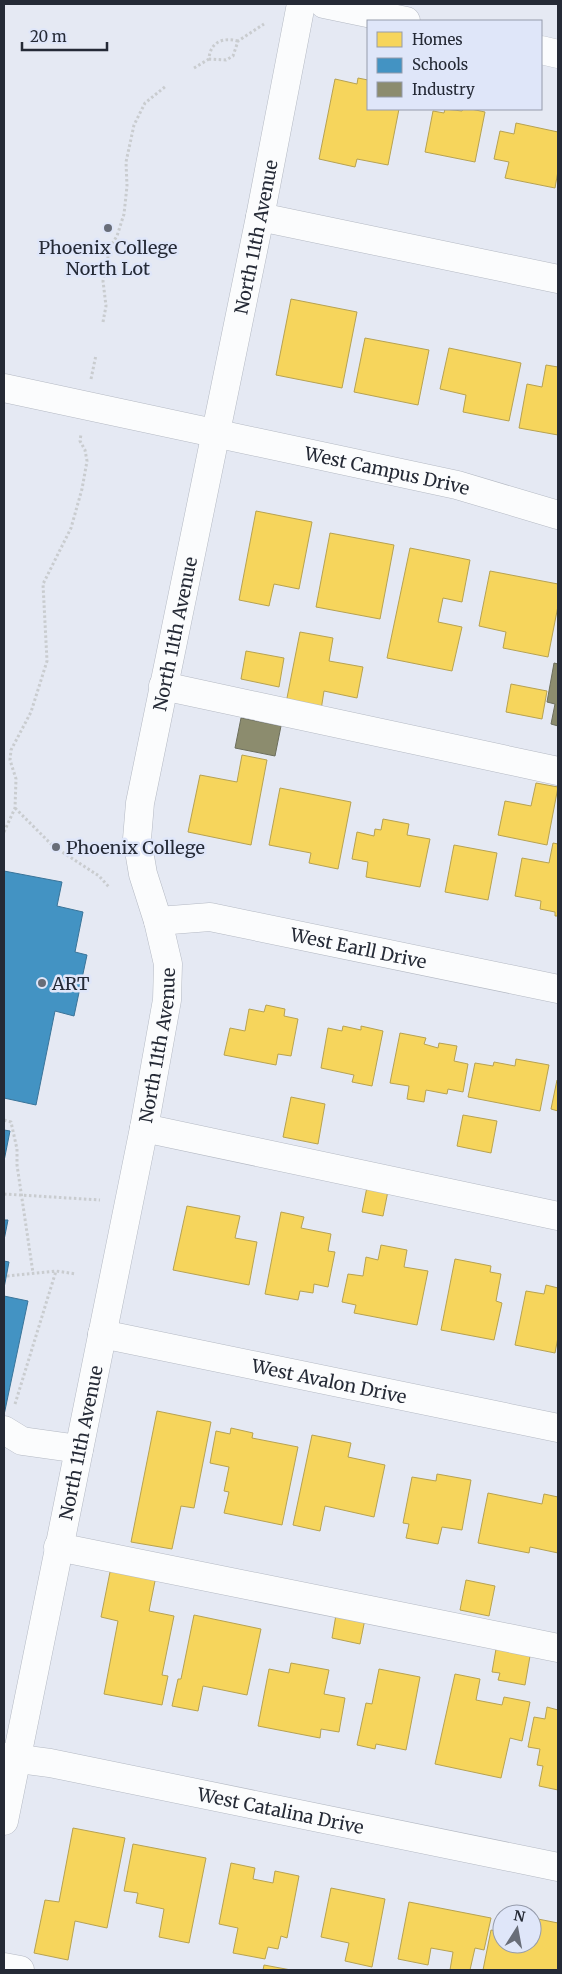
<svg xmlns="http://www.w3.org/2000/svg" width="562" height="1974" font-family="Merriweather,serif">
<style>
.homes{fill:#f6d55c;stroke:#b7a251}
.schools{fill:#4393c3;stroke:#3a7499}
.industry{fill:#8c8c6e;stroke:#6d6f5d}
.lines{fill:none;stroke-linecap:round;stroke-linejoin:round}
.minor-casing{stroke:#b4b9c3;stroke-width:29}
.path{stroke:#c9cccf;stroke-width:3;stroke-dasharray:2.5 2.5;stroke-linecap:butt}
.minor{stroke:#fbfcfd;stroke-width:28}
.poi-dot{fill:#686d78;stroke:#dfe6f9;stroke-width:2}
.labels{text-anchor:middle;dominant-baseline:central;stroke-width:5;stroke-linejoin:round;paint-order:stroke}
.street-label{font-size:18px;fill:#252a36;stroke:#dfe6f9}
.poi-label{font-size:18px;fill:#252a36;stroke:#dfe6f9;text-anchor:start}
</style>
<rect width="100%" height="100%" fill="#e5e9f3"/>
<path class="homes" d="M358,78L368,80V109H399L388,165L357,159L355,167L319,159L335,79L357,84Z
M445,109L462,111L463,109H471L485,112L475,162L425,152L433,111L444,113Z
M516,123L558,132V171L555,188L505,178L509,162L494,159L500,131L514,134Z
M291,299L357,312L342,388L276,375Z
M365,338L429,350L418,405L354,392Z
M449,348L521,363L509,421L463,412L466,395L440,389Z
M546,365L558,367V435L519,428L527,384L542,387Z
M256,511L312,522L299,589L274,584L269,606L239,600Z
M330,533L394,545L380,619L316,607Z
M410,548L470,560L462,602L443,598L438,622L462,627L452,671L387,658Z
M490,571L558,584V606L548,657L503,648L506,632L479,626Z
M300,632L333,638L329,661L363,667L357,698L324,691L321,710L286,703Z
M246,651L284,658L279,687L241,679Z
M511,684L547,691L542,719L506,712Z
M242,755L267,760L251,845L188,832L200,775L237,782Z
M536,783L558,787L547,845L498,835L505,801L531,806Z
M280,788L351,802L338,869L309,863L311,853L269,845Z
M383,819L409,824L407,835L430,839L420,887L366,877L368,862L352,859L357,832L374,836L375,829L381,830Z
M553,843L558,844V916H555V912L540,909L541,901L515,896L522,858L549,863Z
M454,845L497,853L488,900L445,892Z
M266,1005L285,1009L284,1016L298,1019L291,1056L278,1054L276,1065L224,1055L230,1028L245,1031L249,1009L264,1012Z
M343,1026L361,1030V1026L383,1031L372,1086L352,1082L354,1075L321,1068L328,1028L342,1031Z
M400,1033L426,1038L424,1044L438,1048L439,1043L457,1046L454,1061L468,1064L463,1092L448,1089L447,1094L426,1090L424,1102L407,1099L409,1086L390,1083Z
M516,1059L549,1065L540,1111L468,1097L475,1063L493,1066L494,1062L515,1066Z
M557,1080H558V1111L551,1109Z
M291,1097L325,1104L318,1144L283,1137Z
M463,1115L497,1121L491,1153L457,1146Z
M368,1182L389,1186L383,1216L362,1212Z
M187,1206L240,1216L235,1238L257,1242L249,1285L173,1270Z
M281,1212L304,1217L301,1228L331,1234L328,1251L335,1252L328,1287L314,1284L313,1293L300,1291L298,1300L265,1294Z
M381,1245L407,1250L404,1267L428,1271L417,1325L354,1313L356,1305L342,1302L348,1274L363,1276L366,1257L378,1260Z
M455,1259L491,1266L490,1272L501,1274L496,1301L502,1303L494,1340L441,1330Z
M546,1285L558,1288V1337L555,1353L515,1345L526,1291L544,1294Z
M157,1411L211,1422L194,1508L181,1506L172,1549L131,1542Z
M231,1428L253,1433L252,1438L298,1447L282,1525L224,1513L229,1492L224,1491L229,1467L210,1463L216,1431L230,1434Z
M312,1435L351,1443L348,1457L385,1465L374,1517L325,1506L320,1531L293,1525Z
M437,1474L471,1480L462,1530L442,1527L438,1544L406,1538L409,1524L403,1523L412,1477L436,1481Z
M488,1493L542,1504L544,1494L558,1497V1553L530,1547L529,1553L478,1543Z
M112,1562L157,1571L149,1611L174,1616L162,1675L168,1676L162,1705L104,1694L118,1621L101,1617Z
M466,1580L495,1586L489,1616L460,1610Z
M337,1609L366,1614L360,1644L332,1638Z
M194,1615L261,1629L247,1695L203,1686L198,1711L172,1706L178,1679H181Z
M496,1649L530,1656L525,1685L498,1680L500,1673L492,1672Z
M291,1663L329,1670L324,1694L345,1698L339,1732L321,1729L320,1738L258,1726L269,1669L289,1673Z
M379,1669L420,1677L406,1750L376,1744L375,1749L357,1745L366,1703L372,1704Z
M455,1674L480,1679L476,1700L502,1705L504,1697L530,1702L522,1741L510,1738L501,1778L435,1764Z
M547,1707L558,1710V1790L539,1786L543,1766L537,1765L540,1749L528,1747L534,1717L545,1719Z
M73,1828L125,1838L107,1928L75,1921L68,1960L34,1953L45,1900L59,1902Z
M133,1844L206,1858L189,1943L159,1937L164,1909L136,1903L138,1893L124,1891Z
M231,1863L255,1868L253,1879L273,1883L275,1871L299,1876L287,1938L281,1936L278,1949L268,1947L265,1959L233,1953L238,1928L219,1924Z
M331,1888L385,1899L372,1967L345,1961L349,1943L321,1937Z
M409,1902L491,1918L484,1950L475,1948L470,1970H450L453,1952L431,1948L428,1965L398,1959Z
M538,1919L558,1923V1970H483L491,1930L502,1932V1944H532Z
M264,1965L291,1970H263Z"/>
<path class="schools" d="M4,871L62,882L57,906L83,912L75,952L87,955L74,1016L55,1011L36,1105L4,1098Z
M4,1130L10,1131L4,1161Z
M4,1220H8L4,1240Z
M4,1261L9,1262L4,1288Z
M4,1296L28,1301L4,1415Z"/>
<path class="industry" d="M554,663L558,664V726L551,724L555,704L547,702Z
M241,718L281,726L275,756L235,748Z"/>
<g class="lines">
<defs>
<g id="minor">
<path d="M324,4L406,21"/>
<path d="M541,50L558,54"/>
<path d="M260,217L558,279"/>
<path id="s1" d="M4,388L457,485L558,515"/>
<path d="M163,686L558,771"/>
<path id="s2" d="M158,921L210,917L558,989"/>
<path d="M144,1128L558,1216"/>
<path id="s3" d="M102,1334L558,1428"/>
<path d="M4,1430L22,1441L79,1449"/>
<path d="M58,1547L558,1648"/>
<path id="s4" d="M4,1757L50,1763L558,1867"/>
<path id="s5" d="M4,1821L144,1128L167,1000L168,964L158,921L143,874L137,839L140,803L260,217L301,4"/>
<path d="M4,1967L20,1970"/>
</g>
</defs>
<use href="#minor" class="minor-casing"/>
<path class="path" d="M238,41C223,37 210,42 209,59L226,60L233,56L238,41L264,24
M194,68L209,59
M103,322L106,306L103,281L110,247L117,236L124,214L127,186L126,162L134,125L145,103L166,86
M91,379L96,355
M15,808L53,846L99,876L109,887
M4,832L15,808L16,779L10,760L11,750L31,712L47,661L43,584L71,528L82,489L87,461L85,450L80,441L81,434
M4,1120L11,1122L17,1149V1165L33,1273
M4,1194L100,1200
M7,1276L56,1271L76,1274
M15,1404L56,1271"/>
<use href="#minor" class="minor"/>
</g>
<g class="poi-dot">
<circle cx="108" cy="228" r="5"/>
<circle cx="56" cy="847" r="5"/>
<circle cx="42" cy="983" r="5"/>
</g>
<g class="labels">
<g class="street-label">
<text stroke="none"><textPath href="#s5" startOffset="1616">North 11th Avenue</textPath></text>
<text stroke="none"><textPath href="#s1" startOffset="392">West Campus Drive</textPath></text>
<text stroke="none"><textPath href="#s5" startOffset="1211">North 11th Avenue</textPath></text>
<text stroke="none"><textPath href="#s2" startOffset="204">West Earll Drive</textPath></text>
<text stroke="none"><textPath href="#s5" startOffset="791">North 11th Avenue</textPath></text>
<text stroke="none"><textPath href="#s3" startOffset="232">West Avalon Drive</textPath></text>
<text stroke="none"><textPath href="#s5" startOffset="386">North 11th Avenue</textPath></text>
<text stroke="none"><textPath href="#s4" startOffset="282">West Catalina Drive</textPath></text>
</g>
<g class="poi-label">
<text x="108" y="247" text-anchor="middle">Phoenix College<tspan x="108" dy="21">North Lot</tspan></text>
<text x="66" y="847">Phoenix College</text>
<text x="52" y="983">ART</text>
</g>
</g>
<rect width="562" height="1974" fill="none" stroke="#252a36" stroke-width="10"/>
<rect x="367" y="20" width="175" height="90" fill="#dfe6f9" stroke="#959bab"/>
<rect x="377" y="32" width="25" height="15" fill="#f6d55c" stroke="#959bab"/>
<text x="412" y="45" font-size="15" fill="#252a36">Homes</text>
<rect x="377" y="58" width="25" height="15" fill="#4393c3" stroke="#959bab"/>
<text x="412" y="70" font-size="15" fill="#252a36">Schools</text>
<rect x="377" y="82" width="25" height="15" fill="#8c8c6e" stroke="#959bab"/>
<text x="412" y="95" font-size="15" fill="#252a36">Industry</text>
<g transform="translate(517 1929) rotate(11)"><circle r="24" fill="#dfe6f9" stroke="#959bab"/>
<path d="M0-4L9 19L0 12L-9 19Z" fill="#686d78"/>
<text y="-8" font-size="14" font-weight="bold" text-anchor="middle" fill="#252a36">N</text>
</g>
<path d="M22 42v8h85v-8" fill="none" stroke="#252a36" stroke-width="2.5"/>
<text x="30" y="42" font-size="15" fill="#252a36" stroke="#dfe6f9" stroke-width="4" paint-order="stroke">20 m</text>
</svg>
